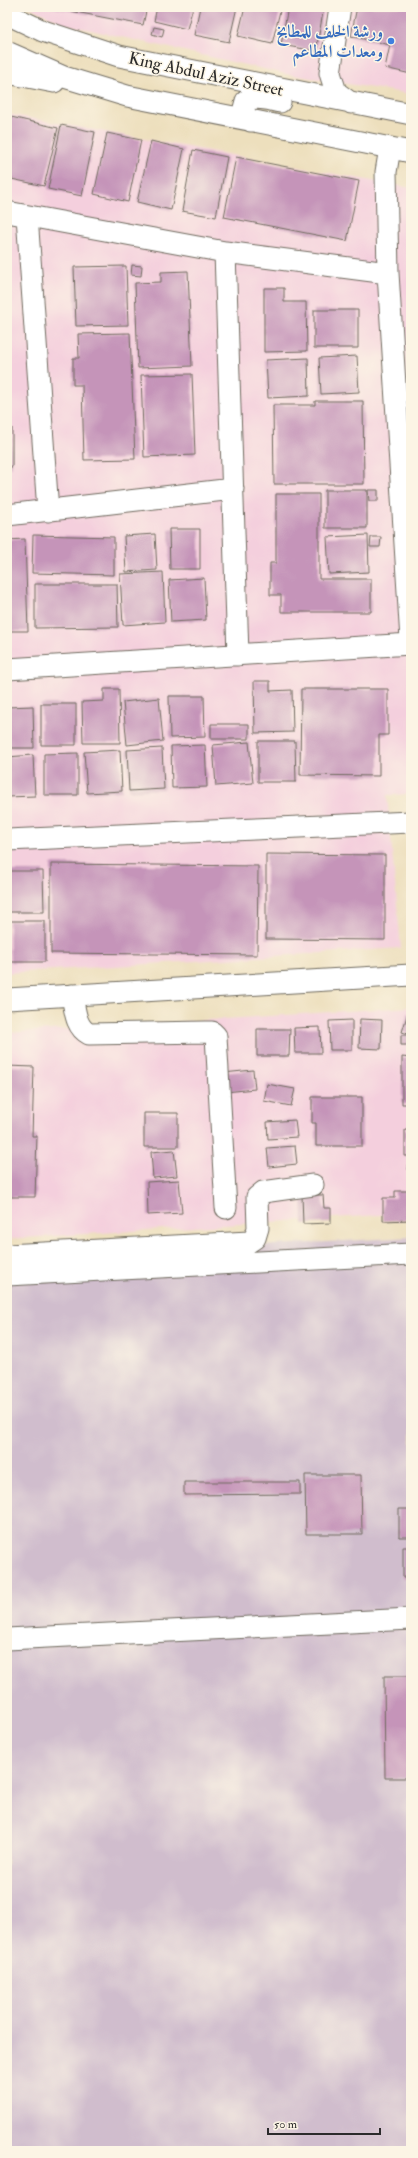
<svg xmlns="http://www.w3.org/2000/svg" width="418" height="2158" font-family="'IM FELL Double Pica',Amiri,serif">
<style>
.built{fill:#f4cfdd}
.industrial{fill:#d0bdcd}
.building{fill:#c594b9}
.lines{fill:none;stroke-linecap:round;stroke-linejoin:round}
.minor-casing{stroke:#6f6a5e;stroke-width:23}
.minor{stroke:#fff;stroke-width:21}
.shop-dot{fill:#3f7fe0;stroke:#fcf5e5;stroke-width:1.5}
.labels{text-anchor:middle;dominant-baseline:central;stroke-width:3;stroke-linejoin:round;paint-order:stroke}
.shop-label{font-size:17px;font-weight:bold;fill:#366cbe;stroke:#fcf5e5;text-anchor:end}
.street-label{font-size:17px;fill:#2b2b2b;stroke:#fcf5e5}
</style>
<rect width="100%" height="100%" fill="#fcf5e5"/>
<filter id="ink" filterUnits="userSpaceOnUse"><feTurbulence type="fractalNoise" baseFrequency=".025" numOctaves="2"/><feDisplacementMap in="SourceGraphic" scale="8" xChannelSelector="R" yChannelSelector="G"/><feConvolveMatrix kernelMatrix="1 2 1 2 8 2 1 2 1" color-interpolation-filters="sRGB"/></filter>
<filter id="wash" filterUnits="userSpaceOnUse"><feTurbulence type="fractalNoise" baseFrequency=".012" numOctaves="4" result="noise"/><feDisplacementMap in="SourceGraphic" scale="16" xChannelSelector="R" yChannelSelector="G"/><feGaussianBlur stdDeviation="0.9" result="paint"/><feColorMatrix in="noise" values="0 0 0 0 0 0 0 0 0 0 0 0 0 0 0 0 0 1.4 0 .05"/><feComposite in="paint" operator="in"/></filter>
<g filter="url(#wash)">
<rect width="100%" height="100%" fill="#eddfbd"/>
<path class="built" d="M29,7H411V94L286,74L64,24Z
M7,114L411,188V794L387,795L401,948L7,973Z
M411,1007V1213L7,1239V1033Z"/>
<path class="industrial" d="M411,1237V2151H7V1261Z"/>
<g id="blocks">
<path class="building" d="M50,7H147L143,25Z
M157,7H193L187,29L154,21Z
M200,7H237L229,42L194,35Z
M245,7H281L272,44L238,36Z
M288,7H324L316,51L281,45Z
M357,7H411V74L385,68L390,45L351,36Z
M154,27L164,29L162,37L152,34Z
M7,116L58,128L44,186L7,178Z
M61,125L95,132L82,196L48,189Z
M107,133L141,140L128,202L94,194Z
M151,141L184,149L171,210L137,202Z
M193,150L227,157L216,217L182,211Z
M236,157L359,181L347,241L224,217Z
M132,265L142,266L141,276L131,275Z
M126,266L128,325L76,326L74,267Z
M188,271L192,366L138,368L135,283L161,282V272Z
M264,288H284V302H306L307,351L264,352Z
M314,310H358V348H314Z
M130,333L135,459L84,460L82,385H73V358H79L78,334Z
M357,356L359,392L321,394L319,358Z
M308,358L309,396L268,398L266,360Z
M192,374L195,455L144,457L141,375Z
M315,401H363L364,484H274L273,405H315Z
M7,428H12V467H7Z
M325,490H367V528H325Z
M368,490H378V501H369Z
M276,494H319V579H371V612H281V595H270V563H276Z
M169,529H200V569H170Z
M155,534L157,570L126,572L124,536Z
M33,535L114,537V575L32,573Z
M368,535L369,572L329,574L327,537Z
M371,537H381L380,547H370Z
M25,539L28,631H7V540Z
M163,572L165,622L123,625L120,574Z
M204,578L206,620L171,622L169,580Z
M35,584H117L118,627L35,628Z
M254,681H270V691L292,690L293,732L255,733Z
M104,689H119L120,743H83L82,702L104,701Z
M301,689H388V735H379V776L300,775Z
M169,696H204L205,737L170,738Z
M159,698L163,741L127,745L123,702Z
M41,704H76V745H41Z
M33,706L34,748H7V707Z
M211,724H249V739H211Z
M258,741H295L296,782H258Z
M249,742L253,783L216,786L213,745Z
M205,745L207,787L172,788L171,746Z
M162,748L164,789L129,791L127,750Z
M120,750L122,791L87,793L84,752Z
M78,753V795H44V754Z
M33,755L35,796L7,797V757Z
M266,854L385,855V940L266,939Z
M51,864L258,866L257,955L51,953Z
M7,871H43L44,912H8Z
M9,921H45V962H10Z
M408,1013H411V1035L402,1032Z
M360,1019L382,1020L381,1049L359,1048Z
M352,1020V1050H330L329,1021Z
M320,1027L321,1053H295L294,1028Z
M257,1029H290L289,1056H257Z
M401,1035H411V1045H401Z
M402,1057L411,1058V1104H402Z
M7,1066L34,1067L32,1136H37L35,1197H7Z
M253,1070L255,1089L225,1092L223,1073Z
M267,1084L295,1089L291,1106L264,1101Z
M312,1097H362V1146H316V1123H312Z
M144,1113H178V1147H144Z
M295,1120L297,1137L268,1139L267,1122Z
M405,1130H411V1156H405Z
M295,1146L297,1164L269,1167L267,1148Z
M174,1150L177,1176L153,1178L151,1152Z
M408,1163H411V1176H408Z
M179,1180L182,1213L148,1215L147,1182Z
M395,1191H411V1220L383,1221V1198H395Z
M302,1195H323L324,1208H331V1223L303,1224Z
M305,1475H361L362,1534H306Z
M184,1482H300V1494L184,1495Z
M399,1509H411V1537H399Z
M403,1547H411V1578H403Z
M384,1676H411V1778H385Z"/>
</g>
</g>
<g filter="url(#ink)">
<use href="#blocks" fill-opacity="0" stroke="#6f6a5e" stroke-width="1"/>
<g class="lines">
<defs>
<path id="minor" d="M340,7L330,73L336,92L351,103
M7,14L43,31L119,56L411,114
M7,52L64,77L127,96L411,152
M7,73L54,82
M251,121L243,112L246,101C256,95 269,100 280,102
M390,148L386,172L388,273L411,640
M7,212L225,252L388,273
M27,216L48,511
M225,252L238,655
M7,515L233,489
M7,669L411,644
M7,840L411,822
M72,995C75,1009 75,1027 89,1034L206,1032H212L216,1036L226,1208
M7,999L411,975
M7,1255L249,1242L255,1238L258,1228L257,1197L263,1192L313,1185
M7,1275L411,1254
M7,1639L411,1619"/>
</defs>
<use href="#minor" class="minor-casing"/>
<use href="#minor" class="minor"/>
</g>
</g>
<circle class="shop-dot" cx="391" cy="41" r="4"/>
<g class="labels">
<g class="shop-label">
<text x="383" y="31">ورشة الخلف للمطابخ<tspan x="383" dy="20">ومعدات المطاعم</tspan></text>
</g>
<g class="street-label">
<text transform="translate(206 74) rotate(12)">King Abdul Aziz Street</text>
</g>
</g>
<rect width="418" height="2158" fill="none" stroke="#fcf5e5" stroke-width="24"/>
<path d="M268 2128v6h112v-6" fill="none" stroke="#2b2b2b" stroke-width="2"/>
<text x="274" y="2128" font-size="12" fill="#2b2b2b" stroke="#fcf5e5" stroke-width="3" paint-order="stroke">50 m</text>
</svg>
